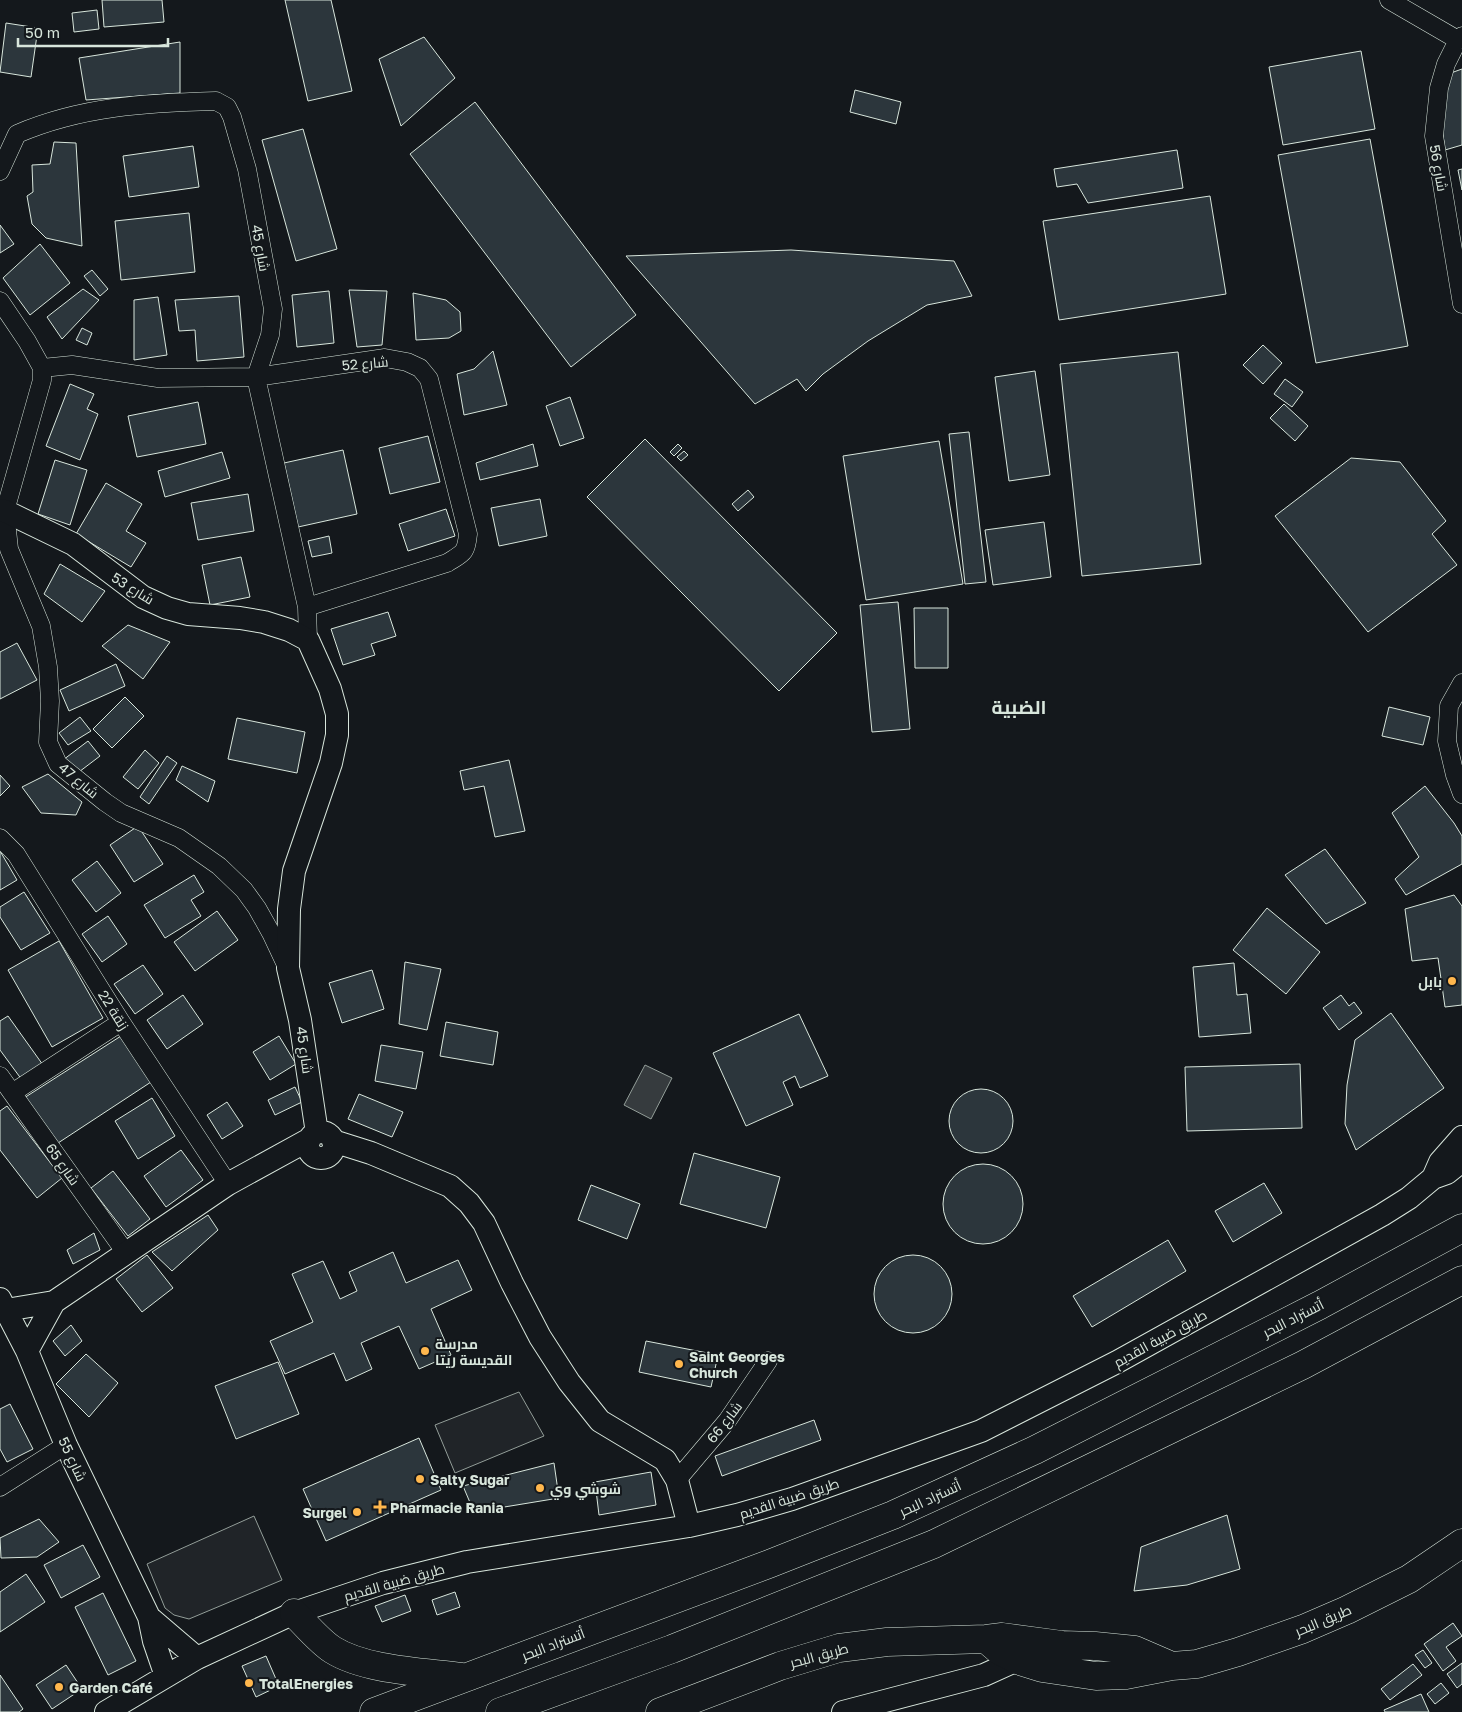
<svg xmlns="http://www.w3.org/2000/svg" width="1462" height="1712" font-family="'Golos Text',Cairo,sans-serif">
<style>
.green{fill:#202428;stroke:#939e99}
.water{fill:#363b3e;stroke:#939e99}
.building{fill:#2c363c;stroke:#d8e6dc}
.lines{fill:none;stroke-linecap:round;stroke-linejoin:round}
.minor-casing{stroke:#d8e6dc;stroke-width:19}
.tertiary-casing{stroke:#d8e6dc;stroke-width:24}
.trunk-casing{stroke:#d8e6dc;stroke-width:29}
.motorway-casing{stroke:#d8e6dc;stroke-width:29}
.minor{stroke:#14181c;stroke-width:18}
.tertiary{stroke:#14181c;stroke-width:22}
.trunk{stroke:#14181c;stroke-width:28}
.motorway{stroke:#14181c;stroke-width:28}
.poi-dot{fill:#ffb74d;stroke:#14181c;stroke-width:2}
.labels{text-anchor:middle;dominant-baseline:central;stroke-width:4;stroke-linejoin:round;paint-order:stroke}
.street-label{font-size:14px;fill:#d8e6dc;stroke:#14181c}
.poi-label{font-size:14px;font-weight:bold;fill:#d8e6dc;stroke:#14181c;text-anchor:start}
.district-label{font-size:19px;font-weight:bold;fill:#d8e6dc;stroke:#14181c}
</style>
<rect width="100%" height="100%" fill="#14181c"/>
<path class="green" d="M519,1392L544,1436L455,1473L435,1425Z
M254,1516L282,1580L189,1619L174,1615L165,1608L147,1564Z"/>
<path class="water" d="M645,1065L672,1078L651,1119L624,1105Z"/>
<path class="building" d="M102,0H162L164,22L104,27Z
M285,0H331L352,91L308,101Z
M97,10L99,29L74,32L72,13Z
M6,23L38,28L31,77L0,72Z
M424,37L455,78L401,126L379,59Z
M180,42V93L86,100L79,58Z
M1361,51L1375,129L1283,145L1269,67Z
M1462,69V145L1445,150L1440,114L1448,74Z
M855,90L901,102L896,124L850,112Z
M475,102L636,315L571,367L410,154Z
M303,129L337,249L296,261L262,140Z
M1370,139L1408,346L1316,363L1278,155Z
M54,142L76,143L82,246L46,238L32,224L27,196L33,192L32,165L50,164Z
M193,146L199,187L129,197L123,156Z
M1177,150L1183,188L1088,203L1077,184L1057,187L1054,169Z
M1462,169V190L1458,170Z
M1210,196L1226,294L1059,320L1043,221Z
M189,213L195,272L121,280L115,221Z
M0,225L14,244L0,253Z
M40,244L70,283L30,315L3,278Z
M791,250L954,261L972,296L927,305L868,341L823,374L806,391L797,379L755,404L626,256Z
M92,270L108,289L100,296L84,276Z
M83,289L99,300L62,339L47,317Z
M349,290L387,291L382,345L357,347Z
M329,291L334,343L297,347L292,295Z
M413,293L446,300L460,312L461,331L449,338L416,340Z
M239,296L244,357L197,361L195,330L179,331L175,300Z
M158,297L167,355L134,360V300Z
M82,328L92,333L87,345L76,340Z
M1263,345L1282,363L1263,384L1243,365Z
M493,351L507,405L464,415L457,374L474,369Z
M1178,352L1201,564L1082,576L1060,364Z
M1035,371L1050,475L1009,481L995,377Z
M1285,379L1303,392L1292,407L1274,394Z
M70,384L94,394L87,409L98,414L80,460L46,446Z
M570,397L584,438L560,446L546,406Z
M198,402L206,444L137,457L128,416Z
M1284,404L1308,426L1295,441L1270,418Z
M969,432L986,582L965,584L949,434Z
M428,436L440,482L390,494L379,448Z
M645,439L837,633L779,691L587,497Z
M939,441L963,584L866,600L843,456Z
M533,444L538,466L480,480L476,463Z
M678,444L682,448L674,456L670,452Z
M343,450L357,514L298,527L284,463Z
M684,451L688,455L681,461L677,457Z
M222,452L230,478L165,497L158,471Z
M1351,458L1400,462L1446,521L1432,534L1457,565L1368,632L1275,516Z
M55,460L87,470L70,525L38,514Z
M106,483L142,504L126,531L146,543L131,567L76,534Z
M748,490L754,497L738,511L732,504Z
M248,494L254,531L198,540L191,503Z
M540,499L547,536L499,546L491,508Z
M446,509L455,536L408,551L399,524Z
M1044,522L1051,577L993,585L985,530Z
M329,536L332,553L312,557L308,541Z
M241,557L250,597L210,605L202,565Z
M60,564L105,591L82,622L44,594Z
M898,602L910,729L872,732L860,605Z
M914,608H948V668H915Z
M388,612L396,636L371,644L375,655L343,665L331,629Z
M128,625L170,642L143,679L102,646Z
M17,643L37,680L0,699V652Z
M116,664L125,686L69,711L60,690Z
M125,697L144,716L112,748L93,729Z
M1389,707L1430,717L1423,745L1382,736Z
M80,717L91,731L68,745L59,733Z
M237,718L305,732L297,773L228,759Z
M88,741L100,756L75,775L63,760Z
M145,750L159,763L138,789L123,777Z
M167,756L177,763L149,804L140,797Z
M509,760L525,831L495,837L484,786L464,790L460,771Z
M182,766L215,781L208,802L176,780Z
M48,774L82,802L76,815L41,813L22,787Z
M0,775L10,786L0,796Z
M1425,786L1454,823L1462,836V864L1406,895L1395,879L1419,857L1392,813Z
M138,826L163,864L134,882L110,845Z
M1325,849L1366,903L1326,924L1285,875Z
M0,851L17,880L0,890Z
M97,861L121,893L96,912L72,880Z
M194,875L204,892L191,900L201,916L165,938L144,905Z
M24,892L50,933L21,950L0,917V907Z
M1454,895L1462,906V1005L1445,1007L1438,958L1412,961L1405,909Z
M1267,908L1320,952L1286,994L1233,950Z
M217,911L238,940L195,971L174,942Z
M108,916L127,944L102,962L82,934Z
M59,941L103,1018L52,1047L8,970Z
M405,962L441,969L427,1030L399,1024Z
M1234,963L1237,995L1247,994L1251,1033L1199,1037L1193,967Z
M143,965L163,994L135,1014L114,984Z
M372,970L384,1009L342,1023L329,983Z
M183,995L203,1024L167,1049L147,1020Z
M1341,995L1349,1006L1354,1002L1362,1013L1339,1030L1323,1008Z
M1391,1013L1444,1088L1356,1150L1345,1124L1347,1085L1355,1040Z
M799,1014L828,1076L800,1088L795,1076L783,1082L793,1105L746,1126L713,1053Z
M8,1016L43,1065L22,1080L0,1050V1021Z
M446,1022L498,1032L493,1065L440,1056Z
M121,1036L151,1082L55,1145L24,1098Z
M279,1036L296,1064L270,1080L253,1052Z
M381,1045L423,1052L416,1089L375,1081Z
M1300,1064L1302,1128L1187,1131L1185,1067Z
M295,1087L302,1102L275,1115L268,1100Z
M949 1121a32 32 0 1 1 64 0a32 32 0 1 1-64 0Z
M359,1094L403,1112L392,1137L348,1119Z
M152,1098L175,1136L138,1159L115,1121Z
M227,1102L243,1126L222,1139L207,1115Z
M7,1106L62,1178L37,1198L0,1150V1111Z
M181,1150L203,1180L166,1207L144,1176Z
M694,1153L780,1177L766,1228L680,1204Z
M943 1204a40 40 0 1 1 80 0a40 40 0 1 1-80 0Z
M113,1171L150,1219L128,1236L91,1188Z
M1264,1183L1282,1213L1233,1242L1215,1211Z
M591,1185L640,1204L627,1239L578,1220Z
M208,1215L218,1230L172,1271L152,1252Z
M94,1233L100,1250L73,1264L67,1250Z
M1168,1240L1186,1271L1092,1327L1073,1296Z
M393,1252L406,1283L458,1260L472,1290L431,1309L451,1355L419,1369L399,1326L361,1343L372,1369L346,1381L334,1353L285,1374L270,1341L313,1322L292,1274L323,1261L340,1299L357,1291L349,1272Z
M874 1294a39 39 0 1 1 78 0a39 39 0 1 1-78 0Z
M147,1255L173,1288L142,1312L116,1279Z
M71,1325L82,1341L65,1356L53,1341Z
M646,1341L718,1355L711,1387L639,1372Z
M86,1354L118,1383L89,1417L56,1384Z
M278,1362L299,1414L236,1439L215,1386Z
M10,1404L33,1449L7,1462L0,1449V1409Z
M814,1420L821,1440L722,1476L715,1456Z
M419,1438L441,1490L326,1541L303,1489Z
M554,1463L559,1498L474,1512L463,1486Z
M651,1472L656,1505L599,1515L595,1482Z
M1227,1515L1240,1569L1187,1585L1134,1591L1141,1547Z
M39,1519L59,1542L37,1557L1,1558L0,1538Z
M83,1545L100,1577L61,1598L44,1565Z
M26,1574L45,1602L0,1632V1592Z
M455,1592L460,1607L437,1615L432,1600Z
M103,1593L136,1661L108,1675L75,1607Z
M405,1595L411,1611L382,1622L375,1606Z
M1453,1623L1462,1636L1446,1647L1456,1661L1443,1671L1424,1644Z
M1423,1650L1432,1663L1425,1668L1415,1655Z
M266,1656L279,1686L256,1697L242,1666Z
M1462,1663V1684L1457,1688L1447,1674Z
M1413,1664L1422,1675L1390,1700L1381,1689Z
M66,1665L82,1689L52,1709L36,1685Z
M0,1675L23,1709L19,1712H0Z
M1441,1683L1449,1693L1435,1704L1427,1694Z
M1421,1694L1429,1712H1385L1384,1710Z"/>
<g class="lines">
<defs>
<path id="minor" d="M1389,0L1458,40
M1462,36L1458,40L1446,64L1439,88L1434,136L1462,304
M0,171L17,134C82,106 147,103 216,101L227,107L232,117L247,169L273,309L270,335L256,377L307,607L308,640
M0,301L27,341L42,368V380L5,511L9,549L41,626L48,667L50,701L48,742L58,764L105,802L121,813L179,838L219,866L244,890L257,908L271,933L287,967
M42,368L72,365L158,378L256,377L385,358L407,362L420,368L429,379L468,534C466,554 463,553 447,563L307,607
M1462,683L1449,706L1447,741L1455,775L1462,794
M0,838L16,854L121,1022L228,1184
M0,1076L126,1253
M12,1093L121,1022
M677,1480L727,1421L768,1361
M0,1487L66,1445"/>
<path id="tertiary" d="M0,510L5,511L73,544L143,597L167,608L188,614L240,618L264,622L289,630L308,640L330,689L337,714V735L331,763L294,871L289,909L288,968L300,1020L317,1133
M308 1145a13 13 0 1 1 26 0a13 13 0 1 1-26 0Z
M333,1141L371,1153L450,1186L469,1203L484,1223L512,1283L540,1337L569,1382L600,1421L665,1460L677,1480L689,1526
M1433,1178L1440,1162L1462,1137
M0,1299L27,1351L66,1445L149,1617L154,1641L166,1676
M6,1310L54,1302L228,1184L310,1139
M27,1351L54,1302
M149,1617L197,1658
M106,1712L197,1658L294,1613L383,1583L467,1562L689,1526L737,1515L792,1499L981,1431L1117,1362L1382,1215L1409,1198L1433,1178L1447,1173L1462,1161
M843,1712L984,1675L1017,1660L1024,1648"/>
<path id="trunk" d="M986,1639L1000,1651L1017,1660L1042,1668L1096,1676L1126,1675L1172,1666L1197,1664L1238,1652L1303,1629L1347,1610L1409,1579L1462,1543
M660,1712L780,1666L839,1648L887,1642L986,1639L1002,1637L1062,1645L1095,1646L1135,1650L1172,1666"/>
<path id="motorway" d="M294,1613C306,1625 320,1642 333,1650C365,1670 423,1672 461,1677
M374,1712L769,1564L893,1515L1035,1450L1320,1305L1462,1228
M500,1712L672,1649L934,1544L1303,1365L1462,1280"/>
</defs>
<use href="#minor" class="minor-casing"/>
<use href="#tertiary" class="tertiary-casing"/>
<use href="#trunk" class="trunk-casing"/>
<use href="#motorway" class="motorway-casing"/>
<use href="#minor" class="minor"/>
<use href="#tertiary" class="tertiary"/>
<use href="#trunk" class="trunk"/>
<use href="#motorway" class="motorway"/>
</g>
<g class="poi-dot">
<circle cx="1452" cy="981" r="5"/>
<circle cx="425" cy="1351" r="5"/>
<circle cx="679" cy="1364" r="5"/>
<circle cx="420" cy="1479" r="5"/>
<circle cx="540" cy="1488" r="5"/>
<path d="M377.5 1499.5h5v5h5v5h-5v5h-5v-5h-5v-5h5z"/>
<circle cx="357" cy="1512" r="5"/>
<circle cx="249" cy="1683" r="5"/>
<circle cx="59" cy="1687" r="5"/>
</g>
<g class="labels">
<g class="street-label">
<text transform="translate(1439 168) rotate(80)">شارع 56</text>
<text transform="translate(261 248) rotate(80)">شارع 45</text>
<text transform="translate(365 363) rotate(-5)">شارع 52</text>
<text transform="translate(133 588) rotate(32)">شارع 53</text>
<text transform="translate(79 780) rotate(40)">شارع 47</text>
<text transform="translate(114 1010) rotate(58)">زنقة 22</text>
<text transform="translate(305 1050) rotate(82)">شارع 45</text>
<text transform="translate(63 1164) rotate(55)">شارع 65</text>
<text transform="translate(1293 1318) rotate(-27)">أتستراد البحر</text>
<text transform="translate(1160 1338) rotate(-29)">طريق ضبية القديم</text>
<text transform="translate(724 1422) rotate(-52)">شارع 66</text>
<text transform="translate(73 1459) rotate(65)">شارع 55</text>
<text transform="translate(789 1498) rotate(-18)">طريق ضبية القديم</text>
<text transform="translate(930 1498) rotate(-25)">أتستراد البحر</text>
<text transform="translate(394 1582) rotate(-16)">طريق ضبية القديم</text>
<text transform="translate(1323 1620) rotate(-23)">طريق البحر</text>
<text transform="translate(553 1644) rotate(-21)">أتستراد البحر</text>
<text transform="translate(819 1655) rotate(-15)">طريق البحر</text>
</g>
<g class="poi-label">
<text x="1442" y="981" text-anchor="end">بابل</text>
<text x="435" y="1343">مدرسة<tspan x="435" dy="16">القديسة ريتا</tspan></text>
<text x="689" y="1356">Saint Georges<tspan x="689" dy="16">Church</tspan></text>
<text x="430" y="1479">Salty Sugar</text>
<text x="550" y="1488">شوشي وي</text>
<text x="390" y="1507">Pharmacie Rania</text>
<text x="347" y="1512" text-anchor="end">Surgel</text>
<text x="259" y="1683">TotalEnergies</text>
<text x="69" y="1687">Garden Café</text>
</g>
<g class="district-label">
<text x="1019" y="706">الضبية</text>
</g>
</g>
<path d="M18 38v8h150v-8" fill="none" stroke="#d8e6dc" stroke-width="2.5"/>
<text x="25" y="38" font-size="15" fill="#d8e6dc" stroke="#14181c" stroke-width="4" paint-order="stroke">50 m</text>
</svg>
